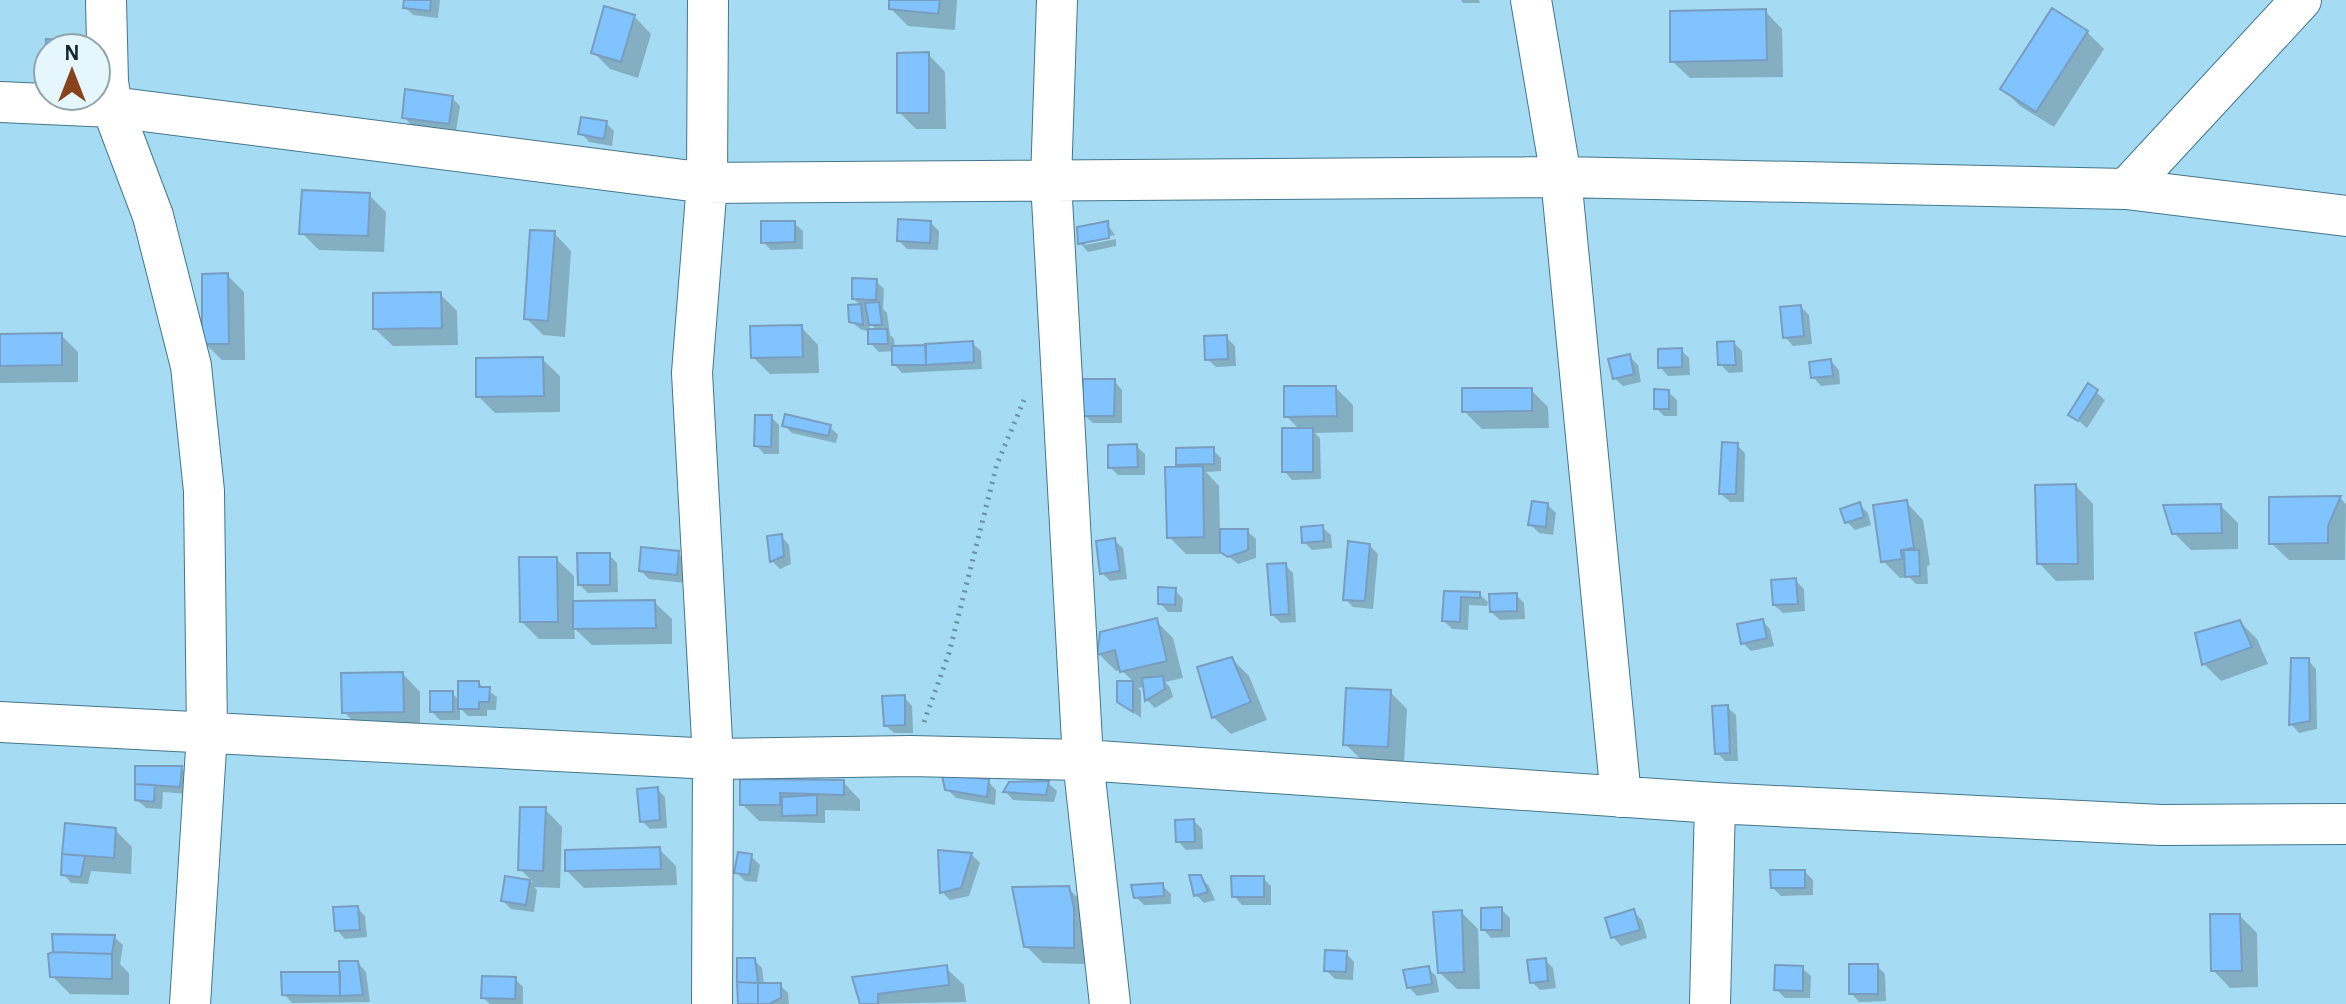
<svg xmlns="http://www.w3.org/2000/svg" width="2346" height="1004" font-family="'Alegreya Sans',sans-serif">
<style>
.shadow{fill:#0003;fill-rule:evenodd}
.building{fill:#81c3fe;stroke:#799dbf;stroke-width:2}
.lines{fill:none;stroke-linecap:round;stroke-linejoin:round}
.minor-casing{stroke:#43768b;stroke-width:42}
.path{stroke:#6891a3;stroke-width:5;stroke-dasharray:2 6;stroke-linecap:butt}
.minor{stroke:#fff;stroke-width:40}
</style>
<rect width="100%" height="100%" fill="#a5dbf3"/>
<path class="shadow" d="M406,0H440L438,18L413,15L405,7Z
M892,0H957L955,30L908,26L891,9Z
M1461,0H1479L1480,3H1463Z
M1765,11L1782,29L1783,77L1690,78L1672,61Z
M634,16L651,34L638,78L610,69L593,52Z
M2087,32L2104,49L2054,127L2020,106L2003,89Z
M928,54L945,72L946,129H916L899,112Z
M452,98L460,106L456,131L412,126L404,117Z
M606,123L614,131L612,146L589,142L581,133Z
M369,195L386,212L384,252L319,250L302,233Z
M794,223L803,231V249L771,250L763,242Z
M931,223L939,231L938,250L907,249L899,241Z
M1107,224L1115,235L1085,241V245L1116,239V246L1088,252L1080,243Z
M554,233L571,251L565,337L543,335L526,318Z
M227,275L244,292L245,360H222L204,343Z
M876,281L884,289L883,309L887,313L890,335L894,339L895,348L972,343L981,351L982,369L902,373L894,364V351L879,352L870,343V332L860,329L851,321L861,306L854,299ZM869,322L878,331H870Z
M440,294L457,311L458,345L393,346L375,329Z
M1801,307L1809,315L1812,344L1793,346L1785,337Z
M801,327L818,345L819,373L770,374L753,357Z
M61,335L78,352V382L0,383V336Z
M1226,337L1235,346L1236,366L1216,367L1207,359Z
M1734,343L1742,351L1743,372L1729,373L1720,364Z
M1681,350L1689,358L1690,375L1668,376L1660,367Z
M1629,356L1638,365L1641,382L1623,386L1614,378Z
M542,359L560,376V412L495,413L478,396Z
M1831,361L1839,370L1840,384L1821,386L1813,377Z
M1114,381L1122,390V423H1093L1084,415Z
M2089,386L2105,400L2087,428L2071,414Z
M1336,388L1353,405V432L1315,433L1320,438L1321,479L1292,480L1284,471L1300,430L1286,416Z
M1531,390L1548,407L1549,428L1482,429L1464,411Z
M1668,392L1677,400V416H1664L1656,408Z
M771,417L779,425V454H764L756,445Z
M784,425L830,427L838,435L836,443L792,433Z
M1737,445L1745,453L1744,502H1730L1721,494Z
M1136,446L1145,454V475H1118L1110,467Z
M1213,450L1221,458V471L1206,472L1219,486L1220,531H1247L1256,539V558L1238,564L1220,549V554H1186L1169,537L1183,469L1178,464Z
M2076,486L2093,504L2094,580L2056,581L2039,563Z
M2340,498L2346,504L2345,560H2289L2271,543V499Z
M1906,502L1923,520L1930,565L1927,566L1928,584H1916L1909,577L1900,578L1883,561Z
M1859,504L1868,513L1871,525L1855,530L1847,522Z
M1548,505L1556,513L1553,535L1539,533L1530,524Z
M2221,506L2238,523V549L2191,550L2174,533Z
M1322,527L1331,535L1332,548L1312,550L1304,542Z
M781,536L789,545L791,564L780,569L772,561Z
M1114,540L1123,548L1127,579L1110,581L1102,573Z
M1370,546L1378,554L1373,609L1353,607L1345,599Z
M678,553L686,562L684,583L649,579L641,571Z
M609,555L617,563L618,592L588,593L580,585Z
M556,559L574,576V603L654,602L672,619V644L592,645L574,628L575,639H539L522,622Z
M1285,565L1293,573L1296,622L1281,623L1272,615Z
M1795,580L1804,589L1805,611L1783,613L1774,605Z
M1175,590L1183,599L1182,612H1168L1160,603Z
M1446,593L1479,594L1488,602L1487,606L1469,605L1468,630L1452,629L1444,621Z
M1516,595L1524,603L1525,619L1500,620L1491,612Z
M1156,621L1173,638L1183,678L1165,682L1170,687L1173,697L1155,708L1147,700L1145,687L1138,688L1141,691V718L1119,702V683H1135L1121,670L1116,671L1099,654Z
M1762,621L1770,629L1774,646L1751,651L1743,643Z
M2240,622L2257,639L2268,664L2221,681L2204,664L2198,634Z
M1232,659L1249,676L1267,720L1231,734L1213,717Z
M2308,660L2316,669L2317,729L2299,733L2291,724Z
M403,674L420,692V729H361L344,712Z
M478,683L497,697L496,710H487V716H468L460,708V720H440L432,712L452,693L460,701Z
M1390,692L1407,709L1404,763L1363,761L1345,744Z
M904,697L912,706L913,733H894L885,725Z
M1727,707L1736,715L1738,761H1725L1717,753Z
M137,768H181L189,777L188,794L163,792L162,809L146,808L137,800Z
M742,781L843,782L860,800V811L825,810V823L759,821L742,804Z
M988,781L996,790L995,805L956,798L947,789Z
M1048,783L1057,791L1054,802L1013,800L1006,792Z
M657,789L665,797L667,828L650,829L642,821Z
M545,809L562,827L560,888L534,887L537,890L534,912L511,909L503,901L506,878L533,882L520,869Z
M1194,821L1202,829L1203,849L1186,850L1178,841Z
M115,830L132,847L131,874L91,871L88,884L71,883L63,874L64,854Z
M659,849L676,866L677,885L584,888L567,871Z
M940,852L972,855L980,863L969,896L950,900L942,892Z
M751,856L760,865L757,882L745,881L737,873Z
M1805,872L1813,880V895L1781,896L1773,888Z
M1200,877L1209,886L1215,900L1204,903L1196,895Z
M1263,878L1271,886V905H1242L1234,896Z
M1162,885L1171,894V904L1144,905L1136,897Z
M1068,888L1086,906L1090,964L1043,963L1026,946Z
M357,908L365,916L367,937L345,939L337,930Z
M1501,909L1510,918V937L1491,938L1483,929Z
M1633,911L1642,920L1647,938L1621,946L1613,937Z
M1461,912L1478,929L1480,989H1457L1439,972Z
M2240,916L2257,933L2258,987L2230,988L2213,970Z
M114,937L123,945L120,964L129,973V995L70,994L52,976Z
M1346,953L1354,962L1353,980L1335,979L1326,970Z
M754,960L762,968L764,985H780L788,993L789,1004H740Z
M1545,960L1553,968L1556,988L1540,990L1532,982Z
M358,963L366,972L370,1002L292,1003L284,994L342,974Z
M1877,966L1885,974L1886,1001L1859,1002L1851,993Z
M946,968L964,985L966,1002L862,1004L854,979Z
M1428,968L1436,976L1439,992L1417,996L1409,987Z
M1802,968L1811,976L1810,998H1785L1776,989Z
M515,979L523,987V1004H490L483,998Z"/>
<path class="building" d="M404,0H431L430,11L403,8Z
M889,0H940L938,14L889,9Z
M604,6L635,15L621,62L591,53Z
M2052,8L2088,31L2036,112L2000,89Z
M1766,9L1767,60L1670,62V11Z
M46,39L72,40V48H48V75H45Z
M929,52V113H897V53Z
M405,89L453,96L449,124L402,118Z
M581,117L607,121L604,139L578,134Z
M302,190L370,193L368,236L299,234Z
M898,219L931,221L930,243L897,241Z
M761,221H795V242L761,243Z
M1108,221L1109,238L1078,244L1077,227Z
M530,230L555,231L548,321L524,319Z
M228,273L229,344H202V274Z
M852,278L877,279L876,300L852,299Z
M441,292L442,328L373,329V293Z
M879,302L882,325H869L865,303Z
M861,304L863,325L849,322L848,305Z
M1801,305L1804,336L1783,338L1780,307Z
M802,325L803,357L751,358L750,326Z
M868,329H887L888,344H868Z
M62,333V365L0,366V334Z
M1227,335L1228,359L1205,360L1204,336Z
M973,341L974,362L926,365L925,344Z
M1734,341L1736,365H1718L1717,342Z
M926,345V365H892V346Z
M1682,348V367L1658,368V349Z
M1630,354L1634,374L1613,379L1608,359Z
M543,357L544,396L476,397V358Z
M1831,359L1833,376L1811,378L1809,362Z
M1083,379H1115L1114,416H1082Z
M2088,383L2098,390L2078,421L2068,415Z
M1284,386H1336L1337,416L1284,417Z
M1462,388H1532V411L1462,412Z
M1654,389L1669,390V409H1654Z
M785,414L831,425L828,436L782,426Z
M755,415H772L771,447L754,446Z
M1282,428H1313V472H1282Z
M1722,442L1738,443L1736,494H1719Z
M1137,444L1138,467L1108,468V445Z
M1214,447V464L1176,465V448Z
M1203,466L1204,537L1167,538L1165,467Z
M2076,484L2078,564H2037L2035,485Z
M2341,496L2328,526V543L2269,544V497Z
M1907,500L1914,548L1901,550L1902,559L1881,562L1873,505Z
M1532,501L1548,503L1546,527L1528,525Z
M1860,502L1864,517L1845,523L1840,509Z
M2221,504L2222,533L2172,534L2163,505Z
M1323,525L1324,541L1302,543L1301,527Z
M1220,529H1248V550L1228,557L1220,552Z
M782,534L784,556L770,562L767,536Z
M1115,538L1120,571L1100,574L1096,541Z
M1348,541L1370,544L1365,601L1343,600Z
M641,547L679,551L677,575L639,571Z
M1904,550H1919L1920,576L1905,577Z
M577,553H610V585H578Z
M519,557H557L558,622H520Z
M1286,563L1289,614L1271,615L1267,564Z
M1796,578L1798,604L1773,605L1771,580Z
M1158,587L1176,588L1175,605L1158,604Z
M1444,591L1480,592V598L1461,597L1460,622L1442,621Z
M1517,593V611L1490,612L1489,594Z
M655,600L656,628L573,629V601Z
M1157,618L1167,661L1120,672L1115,650L1097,655L1100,632Z
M1763,619L1767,638L1741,644L1737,624Z
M2240,620L2252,647L2202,665L2195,633Z
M1232,657L1251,702L1212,718L1197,667Z
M2291,658H2309L2310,721L2289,725Z
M403,672L404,712L342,713L341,673Z
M1163,676L1165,689L1145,701L1142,678Z
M458,681H479V687H490L489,702H479V709H458Z
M1117,681H1133V712L1117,702Z
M1346,688L1391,690L1388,747L1343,745Z
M430,691H453V712H430Z
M905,695V725L884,726L882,696Z
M1728,705L1730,753L1715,754L1712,706Z
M135,766H182L180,787L135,784Z
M942,775L989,779L987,797L945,790Z
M740,779L844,780V795L780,793V805H740Z
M1049,781L1046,795L1003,792L1009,782Z
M135,784L155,785L154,802L135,800Z
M658,787L660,820L640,822L637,789Z
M817,795V815L782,816V797Z
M520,807H546L543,871L518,870Z
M1194,819L1195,842H1176L1175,820Z
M65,823L116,828L114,858L62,854Z
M660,847L661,869L565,871V850Z
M938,850L972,853L961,888L940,893Z
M738,852L752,854L749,875L734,873Z
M62,854L85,856L81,877L61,875Z
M1770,870H1805V888H1771Z
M1189,875H1201L1208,892L1194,896Z
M505,876L530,880L526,905L501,901Z
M1231,876H1264V897H1232Z
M1163,883L1164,896L1134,898L1131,885Z
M1069,886L1074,908V948L1024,947L1012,887Z
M358,906L360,930L335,931L333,907Z
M1502,907V930H1481V908Z
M1634,909L1640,930L1611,938L1605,918Z
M1462,910L1464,972L1438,973L1433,912Z
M2210,914H2240L2242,971H2211Z
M52,934L115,935L112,954L53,952Z
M1325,950L1347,951L1346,972L1324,971Z
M53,952L112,954V979L50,977L48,954Z
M737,958H755L758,983L737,982Z
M1546,958L1548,981L1530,983L1527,960Z
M339,961H358L363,995L340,996Z
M1849,964H1878V994H1849Z
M947,965L949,985L878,994V1004H860L852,977Z
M1775,965L1803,966V991L1774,990Z
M1429,966L1432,984L1407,988L1403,970Z
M281,972H340V996L282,995Z
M482,976L516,977L515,999L481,998Z
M737,982L758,983V1004H738Z
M758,983H781V998L769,1004H758Z"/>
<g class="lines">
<defs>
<path id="minor" d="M106,0L108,82L112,107L153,216L191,366L204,491L207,733L190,1004
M708,0L707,183L692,373L713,759L712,1004
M1057,0L1051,181L1083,760L1110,1004
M1531,0L1561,177L1621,797
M0,102L112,107L707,183L1561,177L2126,189L2346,216
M2126,189L2301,0
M0,722L713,759L911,756L1083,760L1715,803L2161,825L2346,824
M1710,1004L1715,803"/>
</defs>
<use href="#minor" class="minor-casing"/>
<path class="path" d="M924,722L949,653L997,464L1024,400"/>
<use href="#minor" class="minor"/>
</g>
<g transform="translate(72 72)"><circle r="38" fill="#e6f6fd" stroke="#91a3ab" stroke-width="2"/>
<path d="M0-6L14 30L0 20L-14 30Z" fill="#89431c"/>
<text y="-12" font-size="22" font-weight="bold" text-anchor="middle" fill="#112730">N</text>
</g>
</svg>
